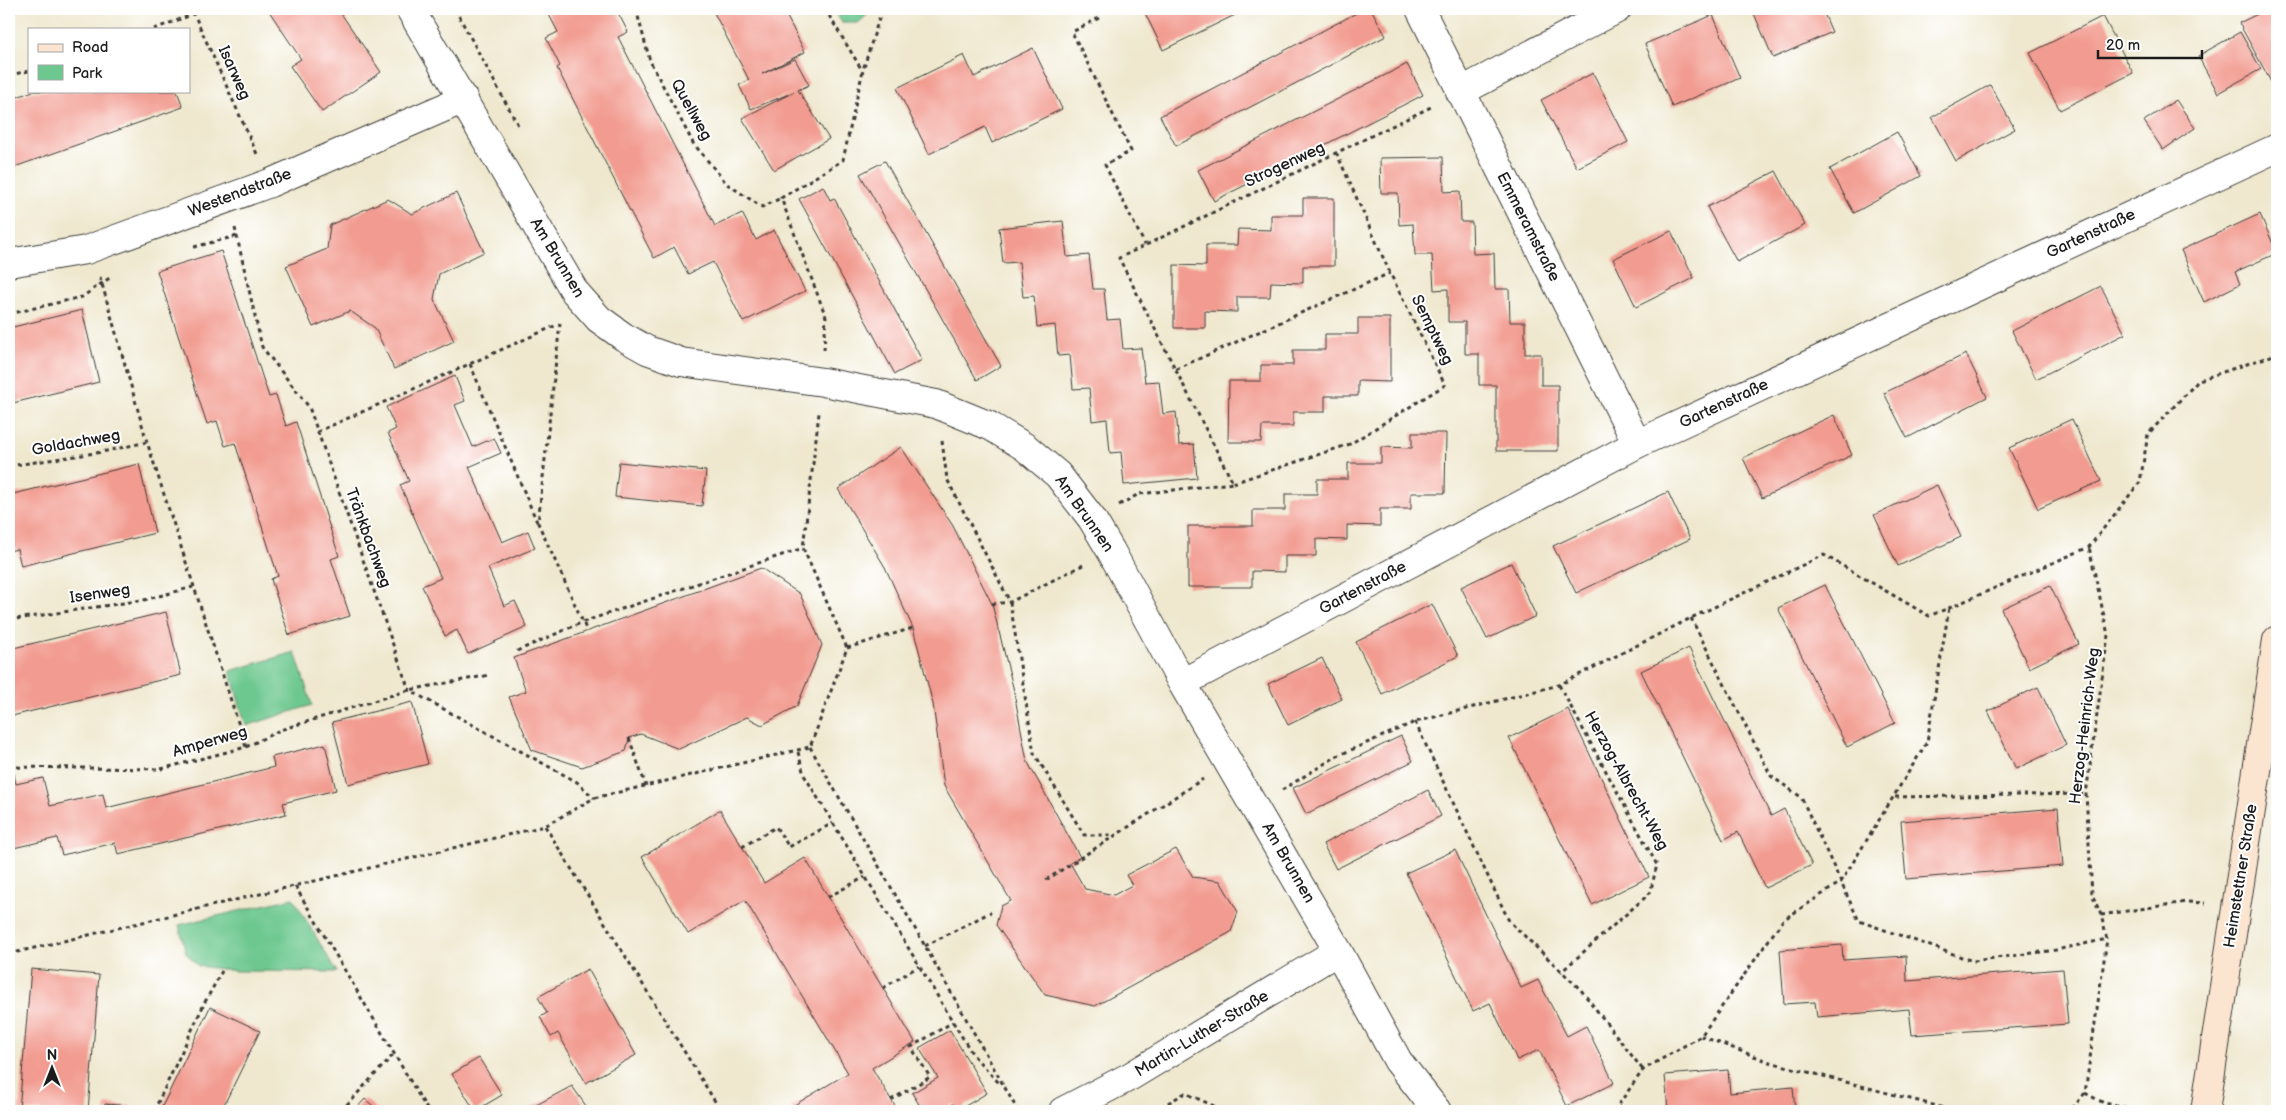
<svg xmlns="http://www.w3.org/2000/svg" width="2286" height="1120" font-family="'Balsamiq Sans',sans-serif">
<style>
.green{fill:#6dc88f;stroke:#447256}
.building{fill:#f29b90}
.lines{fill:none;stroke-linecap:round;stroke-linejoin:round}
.street-casing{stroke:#3c3b37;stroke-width:30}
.secondary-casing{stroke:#3c3b37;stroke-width:30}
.path{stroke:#3c3b37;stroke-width:3;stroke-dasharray:4 4;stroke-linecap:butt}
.street{stroke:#fff;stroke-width:28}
.secondary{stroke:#fce5d0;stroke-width:28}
.labels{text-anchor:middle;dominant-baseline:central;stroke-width:4;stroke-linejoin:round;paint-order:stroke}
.street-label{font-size:16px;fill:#1c1c1c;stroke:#fff}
</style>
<rect width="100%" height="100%" fill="#fff"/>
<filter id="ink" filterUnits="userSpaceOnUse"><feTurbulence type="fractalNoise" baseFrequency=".02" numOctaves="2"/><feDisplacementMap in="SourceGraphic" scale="10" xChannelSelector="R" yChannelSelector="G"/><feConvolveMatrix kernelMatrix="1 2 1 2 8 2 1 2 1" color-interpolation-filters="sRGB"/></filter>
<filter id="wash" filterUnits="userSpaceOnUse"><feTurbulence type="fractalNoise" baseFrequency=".0096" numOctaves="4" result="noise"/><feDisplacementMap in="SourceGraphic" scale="20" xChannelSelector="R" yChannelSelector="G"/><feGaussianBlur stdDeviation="1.12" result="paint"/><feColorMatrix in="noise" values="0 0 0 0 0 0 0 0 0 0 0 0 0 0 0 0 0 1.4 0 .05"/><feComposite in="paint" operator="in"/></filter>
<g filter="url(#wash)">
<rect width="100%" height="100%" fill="#efe8cf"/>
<path class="green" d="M833,9H874L858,23H842Z
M295,652L312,705L246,726L230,671Z
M293,898L337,972L236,971L198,966L186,953L179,925Z"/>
<g id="blocks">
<path class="building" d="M272,9H338L381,72L322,112L290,66L301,59L269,11Z
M546,9H616L628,32L618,37L715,226L742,213L756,240L774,230L805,291L743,322L713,262L688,274L674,247L654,258L557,68L560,66L546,38L558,32Z
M712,9H783L805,52L762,74L795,59L809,85L798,90L829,139L774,170L742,118L794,92L751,109L739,85L749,80Z
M1143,9H1234L1237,14L1163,50Z
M1364,9H1371L1386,36L1176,146L1160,116Z
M1752,9H1822L1832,32L1773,58Z
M2268,9H2277V93L2239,23Z
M1713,15L1740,78L1672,107L1645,44Z
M2103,16L2133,73L2060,110L2030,53Z
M2240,32L2261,69L2218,93L2198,56Z
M1033,48L1062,109L992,143L985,127L929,154L897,88L964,55L974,77Z
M1407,64L1423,95L1214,201L1198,170Z
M1593,73L1628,142L1577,168L1541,100Z
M1990,85L2015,129L1956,161L1932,117Z
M33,91H177L183,107L9,169V100Z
M2176,100L2195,128L2163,150L2144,121Z
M1897,132L1921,176L1854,213L1830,169Z
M1443,157L1444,192L1460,191L1461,222H1472L1473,254L1494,253L1495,289H1509L1510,322H1525V354H1541V385H1558V451H1496V385H1479V354H1465V322H1448V289L1434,290L1432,255H1415L1413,224L1399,225L1398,193H1381L1380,158Z
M885,161L1001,366L977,380L860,174Z
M1776,171L1805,225L1737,262L1707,207Z
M823,186L830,200L834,198L922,360L895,374L799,199Z
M456,193L484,252L439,274L434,299L454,341L394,369L375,328L350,311L313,327L286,266L327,249L330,225L388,199L412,214Z
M1303,198H1334V266H1303V283L1271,282L1270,297H1237V312L1205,311V328H1174V265L1206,266V245H1237L1238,229L1271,230V215H1303Z
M2260,214L2277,253L2235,272L2240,284L2204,302L2181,250Z
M1063,221L1067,257L1089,255L1093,289H1104L1107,320L1120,319L1123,349L1141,348L1145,382L1159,381L1163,414L1176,412L1179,445L1194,444L1197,478L1124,485L1121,452L1110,453L1107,419L1092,421L1089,388L1073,389L1070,355L1058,356L1055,325L1037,327L1034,296L1023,297L1019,262L1003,263L999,228Z
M1671,231L1694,278L1636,307L1613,259Z
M221,251L269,397L276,395L286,426L296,422L339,556L331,559L350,616L289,635L271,579L278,576L235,443L225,446L217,421L207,424L157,271Z
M2101,286L2125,334L2036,379L2012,331Z
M82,310L99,382L9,404V328Z
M1358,318H1390V382L1358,381V396H1325V412H1293V426H1262L1261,442H1228L1229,381H1261V365H1293V350H1325V334H1358Z
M1966,354L1987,397L1907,438L1884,393Z
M455,376L465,401L455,405L473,447L494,438L501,453L469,467L502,542L528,531L535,548L488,568L504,606L515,601L527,627L468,654L457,630L445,636L422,586L441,578L400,485L409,481L388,433L396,429L386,407Z
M1834,415L1852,455L1762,498L1743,458Z
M2072,419L2101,481L2038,509L2009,448Z
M1412,433H1446L1445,493H1411V509H1380V526L1347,525V540L1316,539V556H1285V572L1252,571V587H1188V526H1253V510H1285V494H1317V479H1348V463H1381V447L1412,448Z
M901,447L953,526L992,604L1013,687L1027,761L1080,857L1070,863L1085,889L1114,895L1132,885L1126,875L1176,849L1193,877L1220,881L1238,912L1231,932L1095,1006L1045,995L996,925L1001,906L1011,901L944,786L933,704L913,628L885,567L838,489Z
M619,462L706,471L702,506L615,497Z
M139,464L155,533L21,566L17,549L9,551V495Z
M1937,485L1961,537L1898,566L1874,515Z
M1668,492L1690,539L1576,593L1553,546Z
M1511,563L1536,616L1487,639L1461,587Z
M761,568L800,594L822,645L797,706L762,725L747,717L679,749L641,734L629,738L626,751L582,767L532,750L509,697L526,691L514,658Z
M1825,585L1895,723L1847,747L1778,608Z
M2050,586L2079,644L2029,668L2001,609Z
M1432,604L1458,656L1382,694L1356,642Z
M166,612L181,675L12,716L9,702V649Z
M1689,648L1771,816L1784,809L1812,865L1765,888L1738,832L1723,840L1641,671Z
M1322,658L1342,699L1288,725L1268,684Z
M2038,687L2066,745L2016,769L1988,711Z
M412,702L428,764L348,784L332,722Z
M1568,709L1649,877L1592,905L1509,738Z
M1401,736L1413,761L1306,814L1293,788Z
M325,744L336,790L283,803L286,814L118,854L115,843L62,855L57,838L9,849V775L14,774L16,784L43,778L50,806L103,794L106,808L274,767L272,757Z
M1428,790L1441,816L1336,869L1323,844Z
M2058,808L2063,866L1906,879L1901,821Z
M720,810L764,883L805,858L915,1042L872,1068L898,1111H793L791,1107L848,1073L745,900L688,934L642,857Z
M1455,850L1521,988L1538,980L1567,1036L1586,1026L1614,1083L1567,1106L1539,1050L1517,1060L1490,1003L1473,1011L1406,873Z
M1842,945L1843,960L1906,956L1907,981L2063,969L2068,1024L1912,1035L1909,1009L1817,1017L1815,1002L1784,1004L1780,950Z
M31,969L99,975L88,1111H19Z
M588,969L636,1055L586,1083L558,1033L551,1037L540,1017L547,1013L538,997Z
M210,1007L260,1031L221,1111H160Z
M950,1030L987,1093L957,1111L953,1104L941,1111H923L912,1093L938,1078L919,1048Z
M479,1058L502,1095L475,1111L452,1074Z
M1728,1070L1730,1093L1793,1087L1795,1111H1668L1665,1075Z
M572,1086L586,1106L579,1109L580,1111H525Z
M365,1099L379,1111H354Z
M105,1104L131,1106L130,1111H105Z"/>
</g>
</g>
<g filter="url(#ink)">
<use href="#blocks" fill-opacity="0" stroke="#3c3b37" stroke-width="1"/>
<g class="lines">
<defs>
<path id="street" d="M410,9L575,292L599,319L624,337L647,350L681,362L823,382L936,404L990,426L1025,447L1058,475L1092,519L1111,551L1182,683L1338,951L1398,1061L1437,1111
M1420,9L1637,444
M1460,92L1617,9
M9,263L86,250L270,183L464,99
M1182,683L1637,444L2277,148
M1063,1111L1131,1076L1338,951"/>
<path id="secondary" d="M2205,1111L2277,640"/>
</defs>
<use href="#street" class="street-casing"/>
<use href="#secondary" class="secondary-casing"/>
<path class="path" d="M455,9L519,127
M636,9L650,61L693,143L727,184L762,207L781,198
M825,9L862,70
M1099,18L1072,32L1131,151L1105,165L1145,245
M154,29L194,14L257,154
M9,75L29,71
M235,228L262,347L309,407L409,690L577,782L594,798
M194,247L237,236
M100,277L147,442L246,747
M9,314L82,297L111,277
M560,323L538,523L587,631
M824,350L826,317L781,198L843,160L863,70L882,9
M470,364L537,522
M1176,369L1390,273
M317,432L559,324
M942,441L947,479L1010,602L1034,753L1084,835H1113
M9,466L102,452L147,442
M1233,483L1350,444L1445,385L1390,273L1337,154
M1119,505L1139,494L1233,483L1119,258L1433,106
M992,604L1010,602L1083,565
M1691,618L1771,776L1801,797L1859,921L1973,961L2056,950L2107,939
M9,620L144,600L193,587
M847,648L913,628
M517,651L583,622L803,548
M1559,685L1657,865L1650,893L1561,972
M1415,722L1509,921L1581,990L1643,1070
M629,738L646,786
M810,747L925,946L1018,1111
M798,752L804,775L973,1055L999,1083
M9,767L161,769L246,747L280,730L409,690L490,675
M1282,790L1337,756L1415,722L1559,685L1691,618L1824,555L1929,616L1949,608L2089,547L2140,482L2148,434L2199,380L2277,354
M1895,797L2086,794
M545,826L721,1111
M742,847L776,827L789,847L833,823
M1046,880L1203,779
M295,886L428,1111
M828,897L865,877
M2101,915L2186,902L2205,903
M925,946L991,912
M9,954L545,826L594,798L810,747L847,648L803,548L819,413
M883,988L919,966
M1701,1036L1770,1062L1956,1111
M2085,1093L2104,1103L2143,1111
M891,1100L930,1077L911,1047L953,1022
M154,1111L205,1002L222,971
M341,1111L394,1054
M1154,1111L1185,1093L1225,1111
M1614,1111L1643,1070L1701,1036L1783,920L1841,882L1927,742L1949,608
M2065,1111L2071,1110L2085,1093L2107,939L2101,915L2092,894L2086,794L2108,635L2089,547"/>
<use href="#street" class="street"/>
<use href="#secondary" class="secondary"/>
</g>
</g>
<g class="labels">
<g class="street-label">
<text transform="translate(234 73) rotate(66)">Isarweg</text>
<text transform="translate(691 110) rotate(61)">Quellweg</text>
<text transform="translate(1285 165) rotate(-25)">Strogenweg</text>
<text transform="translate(240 193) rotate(-21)">Westendstraße</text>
<text transform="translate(1528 227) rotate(63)">Emmeramstraße</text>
<text transform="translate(2091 234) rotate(-25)">Gartenstraße</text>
<text transform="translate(557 258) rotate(59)">Am Brunnen</text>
<text transform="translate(1432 330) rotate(64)">Semptweg</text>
<text transform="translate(1724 404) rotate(-25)">Gartenstraße</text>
<text transform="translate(76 443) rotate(-10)">Goldachweg</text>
<text transform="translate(1084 514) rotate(55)">Am Brunnen</text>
<text transform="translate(368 538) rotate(70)">Tränkbachweg</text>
<text transform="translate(1363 588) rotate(-28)">Gartenstraße</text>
<text transform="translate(100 594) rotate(-8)">Isenweg</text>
<text transform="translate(2085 726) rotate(-83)">Herzog-Heinrich-Weg</text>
<text transform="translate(210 742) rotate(-16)">Amperweg</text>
<text transform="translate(1626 781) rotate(61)">Herzog-Albrecht-Weg</text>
<text transform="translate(1288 863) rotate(60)">Am Brunnen</text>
<text transform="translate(2241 876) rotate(-81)">Heimstettner Straße</text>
<text transform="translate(1202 1034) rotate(-31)">Martin-Luther-Straße</text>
</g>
</g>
<rect width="2286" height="1120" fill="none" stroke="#fff" stroke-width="30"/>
<rect x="28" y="28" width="162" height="65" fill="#ffffff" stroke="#a4a4a4"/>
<rect x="38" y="44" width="25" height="8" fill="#fce5d0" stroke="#a4a4a4"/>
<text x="72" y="52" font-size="15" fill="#1c1c1c">Road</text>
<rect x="38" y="65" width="25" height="15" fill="#6dc88f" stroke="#a4a4a4"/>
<text x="72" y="78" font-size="15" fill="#1c1c1c">Park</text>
<g transform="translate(52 1068)" stroke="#ffffff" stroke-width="4" paint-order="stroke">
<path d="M0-4L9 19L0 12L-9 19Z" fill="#1c1c1c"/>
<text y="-8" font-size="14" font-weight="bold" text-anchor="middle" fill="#1c1c1c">N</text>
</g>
<path d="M2098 50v8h104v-8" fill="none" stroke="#1c1c1c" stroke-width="2.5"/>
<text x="2106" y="50" font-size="15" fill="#1c1c1c" stroke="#ffffff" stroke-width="4" paint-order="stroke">20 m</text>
</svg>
